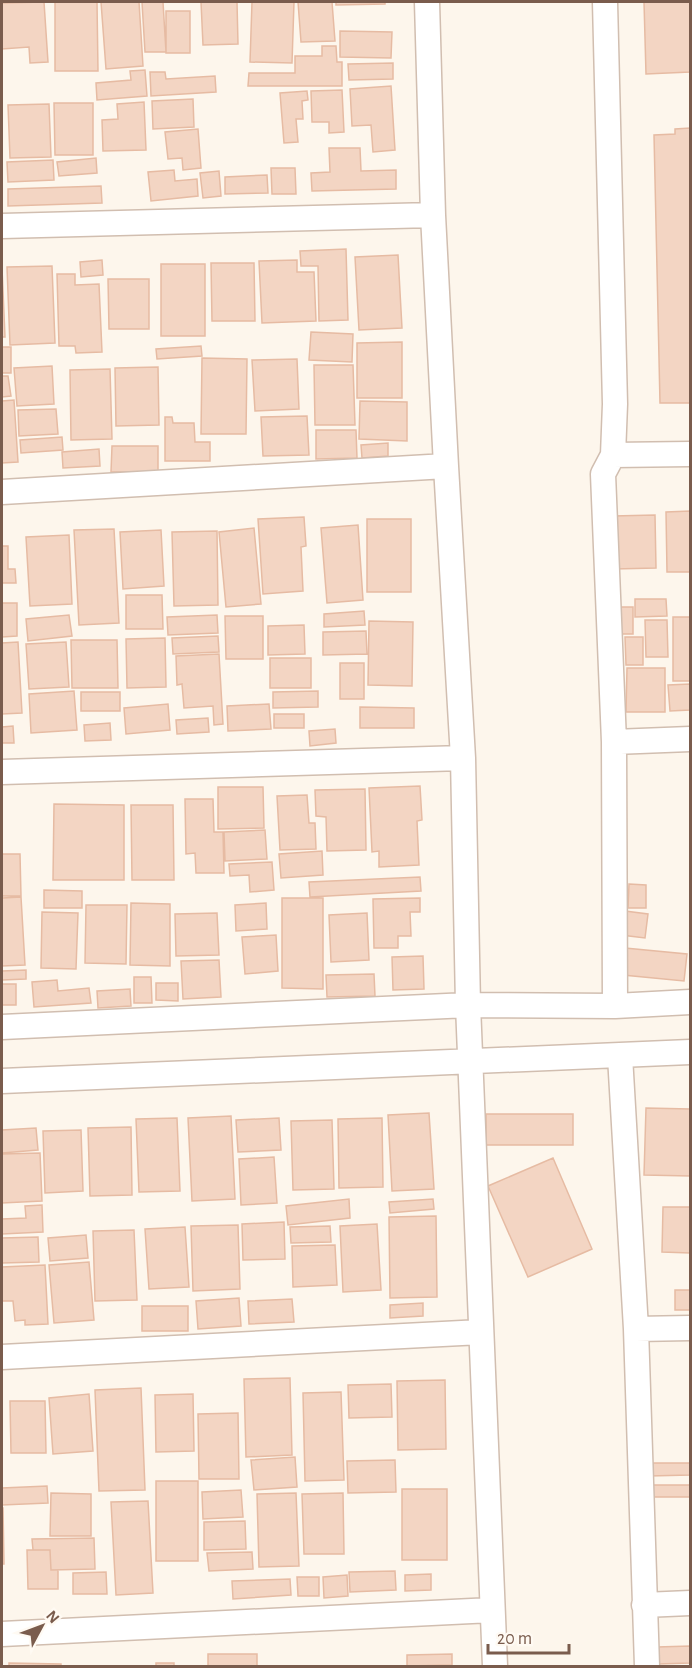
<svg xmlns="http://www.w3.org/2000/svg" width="692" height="1668" font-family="'Alegreya Sans',sans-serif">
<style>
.building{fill:#f3d5c3;stroke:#e6bba3;stroke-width:1.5}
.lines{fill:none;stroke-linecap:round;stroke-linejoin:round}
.street-casing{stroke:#d1beb0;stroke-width:27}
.street{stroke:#fff;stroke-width:24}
</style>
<rect width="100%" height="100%" fill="#fdf6ec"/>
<path class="building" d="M44,2L48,62L30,63L29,47L2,49V3Z
M55,2H97L98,71H55Z
M101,2H139L143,66L106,69Z
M142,2H163L166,52H145Z
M201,2H237L238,44L203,45Z
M252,2H294L292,63L250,62Z
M298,2H332L335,41L301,42Z
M336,2H385V4L336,5Z
M644,2H690V72L646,74Z
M166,11H190V53H166Z
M340,31L392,32L391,58L340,57Z
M322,46H336L337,62H342V86H248L249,73H295V56H322Z
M393,63V79L349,80L348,64Z
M145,70L147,96L97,100L96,83L131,80L130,71Z
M150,72H165L166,79L215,76L216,92L151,96Z
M391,86L395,150L373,152L371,125L352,126L350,89Z
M342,90L344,132L329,133V122H312L311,91Z
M307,91L308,100L302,101L303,119H296L298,142L284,143L280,93Z
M193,99L194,127L153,129L152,101Z
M144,102L146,150L103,151L102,120L118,119L117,104Z
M54,103H93V155H55Z
M49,104L51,157L10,158L8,105Z
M690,128V403H660L654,135L675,134V129Z
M198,129L201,168L183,170L182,158L168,159L165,132Z
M329,148H360L361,171L396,170V189L312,191L311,173L330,172Z
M96,158L97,173L59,176L57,162Z
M53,160L54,180L8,182L7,162Z
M271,168H295L296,194H272Z
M174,170L175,181L197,179L198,196L151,201L148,172Z
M219,171L221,196L203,198L200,173Z
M267,175L268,193L225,194V177Z
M101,186L102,203L8,206V189Z
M346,249L348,320L319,321L318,266H301L300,251Z
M398,255L402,328L359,330L355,257Z
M102,260L103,275L81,277L80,262Z
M297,260V272H314L316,321L262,323L259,261Z
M211,263H254L255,321H212Z
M161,264H205V336H161Z
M52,266L55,343L10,345L7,267Z
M2,268L5,337H2Z
M57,274H75V285L99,284L102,352L76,353L75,346H59Z
M108,279H149V329H109Z
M311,332L353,334L352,362L309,360Z
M402,342V398H357V343Z
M201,346L202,356L157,359L156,349Z
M2,347H11V373H2Z
M202,358L247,359L246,434H201Z
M297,359L299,409L255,411L252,360Z
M314,365H353L355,425H315Z
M52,366L54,404L17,406L14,368Z
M158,367L159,425L116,426L115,368Z
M110,369L112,439L71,440L70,370Z
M2,376H8L11,396L2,397Z
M14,400L18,462L2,463V401Z
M360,401L407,402V441L359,439Z
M56,409L58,434L19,436L18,410Z
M307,416L309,455L263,456L261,417Z
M165,417H172L173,423H194L195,442H210V461H165Z
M316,430H356L357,458L316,459Z
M62,437L63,450L21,453L20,440Z
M388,443V456L362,458L361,445Z
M112,446H158V472H111Z
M99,449L100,466L63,468L62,452Z
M690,511V572H667L666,512Z
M655,515L656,568L614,569L613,516Z
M304,517L306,546L301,547L303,591L263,594L258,519Z
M367,519H411V592H367Z
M358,525L363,600L327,603L321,528Z
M254,528L261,604L226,607L219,532Z
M114,529L119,623L79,625L74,530Z
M161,530L164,586L123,589L120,532Z
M217,531L218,605L174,606L172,532Z
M69,535L72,604L30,606L26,537Z
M2,546H8V569H15L16,583H2Z
M126,595H162L163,629H126Z
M635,599H666L667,616L635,617Z
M2,603H17V636L2,637Z
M615,607H633V634H616Z
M364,611L365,625L324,627V614Z
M69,615L72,636L28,641L26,619Z
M217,615L218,633L168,635L167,617Z
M225,616H263V659H226Z
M673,617H690V681H673Z
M645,620H667L668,657H646Z
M369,621L413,622L412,686L368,685Z
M304,625L305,654L268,655V626Z
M366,631L367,654L323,655V632Z
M218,636L219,652L173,654L172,638Z
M625,637H643V665H626Z
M165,638L166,687L127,688L126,639Z
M71,640H117L118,688H72Z
M18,642L22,713L2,714V643Z
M66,642L69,687L29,689L26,644Z
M219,654L223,724L214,725L213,706L184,708L182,684L177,685L176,656Z
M270,658H311V688H270Z
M340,663H364V699H340Z
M627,668H665V712H626Z
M690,684V710L670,711L668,685Z
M74,691L77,730L31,733L29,694Z
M318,691V707L273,708V692Z
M81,692H120V711H81Z
M168,704L170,730L126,734L124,708Z
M269,704L271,729L228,731L227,706Z
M360,707L414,708V728H360Z
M274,714H304V728H274Z
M208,718L209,732L177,734L176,720Z
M110,723L111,740L85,741L84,725Z
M13,726L14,743H2V727Z
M335,729L336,743L310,746L309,731Z
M420,786L422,820L417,821L419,865L379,867V851L372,852L369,788Z
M218,787H263L264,828L218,829Z
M365,789L366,850L327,851L326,817L316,816L315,790Z
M307,795L309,823H315L316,849L280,850L277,796Z
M185,799H213L214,832H223L224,873H196L195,853L186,854Z
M54,804L124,805V880H53Z
M131,805H173L174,880H132Z
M265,830L267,859L225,861L224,832Z
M322,851L323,875L281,878L279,854Z
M2,854H20L21,896H2Z
M272,862L274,890L250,892L249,875L230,876L229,864Z
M420,877L421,891L310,897L309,882Z
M629,884L646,885V908H628Z
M44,890L82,891V908H44Z
M21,897L25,965L2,966V898Z
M282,898H323V989L282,988Z
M420,898V912H410L411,936H398V948H374L373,899Z
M131,903L170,904V966L130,965Z
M266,903L267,929L236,931L235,905Z
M86,905H127L126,964L85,963Z
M625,911L648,914L645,938L621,935Z
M42,912L78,913L76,969L41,968Z
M217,913L219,955L176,956L175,914Z
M367,913L369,960L331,962L329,915Z
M276,935L278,971L245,974L242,937Z
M625,948L687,954L684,981L623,975Z
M423,956L424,989L393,990L392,957Z
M219,960L221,997L183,999L181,961Z
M26,970V979L2,980V971Z
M374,974L375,996L327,997L326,975Z
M134,977H151L152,1003H134Z
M57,980L58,991L89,988L91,1003L34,1007L32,982Z
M156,983H178V1001L156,1000Z
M2,984H16V1005H2Z
M130,989L131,1006L98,1008L97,991Z
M646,1108L690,1109V1176L644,1175Z
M429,1113L434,1189L392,1191L388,1115Z
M486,1114H573V1145H486Z
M231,1116L235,1199L192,1201L188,1118Z
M177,1118L180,1191L139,1192L136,1119Z
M279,1118L281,1150L238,1152L236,1120Z
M382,1118L383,1187L339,1188L338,1119Z
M332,1120L334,1189L293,1190L291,1121Z
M131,1127L132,1195L90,1196L88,1128Z
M36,1128L38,1150L2,1153V1130Z
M81,1130L83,1191L45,1193L43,1131Z
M40,1153L42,1201L2,1203V1154Z
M274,1157L277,1203L241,1205L239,1159Z
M553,1158L592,1249L528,1277L488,1186Z
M349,1199L350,1218L288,1225L286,1206Z
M433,1199L434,1209L390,1213L389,1202Z
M42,1205L43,1232L2,1234V1219L26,1218L25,1206Z
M663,1207H690V1253L662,1252Z
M436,1216L437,1297L390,1298L389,1217Z
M284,1222L285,1259L243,1260L242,1224Z
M377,1224L381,1290L343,1292L340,1226Z
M238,1225L240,1289L193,1291L191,1226Z
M330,1226L331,1242L291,1243L290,1227Z
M185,1227L189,1287L149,1289L145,1229Z
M134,1230L137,1300L95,1301L93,1231Z
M86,1235L88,1258L50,1261L48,1238Z
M38,1237L39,1262L2,1263V1238Z
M335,1245L337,1285L293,1287L292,1246Z
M89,1262L94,1320L54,1323L49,1265Z
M45,1265L48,1324L25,1325V1320L15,1321L13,1301H2V1267Z
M675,1290H690V1310H675Z
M239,1298L241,1326L198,1329L196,1301Z
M292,1299L294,1322L249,1324L248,1301Z
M423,1303V1316L390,1318V1305Z
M142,1306H188V1331H142Z
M290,1378L292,1455L246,1457L244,1379Z
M445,1380L446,1449L398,1450L397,1381Z
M391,1384L392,1417L349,1418L348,1385Z
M141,1388L145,1490L99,1491L95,1390Z
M341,1392L344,1480L305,1481L303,1393Z
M89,1394L93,1451L53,1454L49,1398Z
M193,1394L194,1451L156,1452L155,1395Z
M10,1401H45L46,1453H11Z
M238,1413L239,1479H199L198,1414Z
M295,1457L297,1487L254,1490L251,1460Z
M395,1460L396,1492L348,1493L347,1461Z
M649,1463H690V1475L649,1476Z
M156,1481H198V1561H156Z
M652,1485H690V1497H652Z
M47,1486L48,1503L2,1505V1488Z
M402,1489H447V1560H402Z
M241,1490L243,1517L203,1519L202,1492Z
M51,1493L91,1494V1536H50Z
M296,1493L299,1566L259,1567L257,1494Z
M343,1493L344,1554H304L302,1494Z
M148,1501L153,1593L116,1595L111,1502Z
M2,1508H3L4,1564H2Z
M245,1521L246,1549L204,1550V1522Z
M94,1538L95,1569L51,1570L50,1550H33L32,1539Z
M27,1550H50L51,1570H58V1589H28Z
M252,1552L253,1569L209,1571L207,1553Z
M395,1571L396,1590L350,1592L349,1572Z
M106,1572L107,1594H73V1573Z
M431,1574V1590L405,1591V1575Z
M347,1575L348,1596L324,1598L323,1577Z
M297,1577H319V1596H298Z
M290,1579L291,1595L233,1599L232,1581Z
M690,1646V1663L658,1664L657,1647Z
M208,1654H257V1666H208Z
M452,1654V1665L407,1666V1655Z
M9,1663L61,1664V1666H9Z
M156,1663H174V1666H156Z"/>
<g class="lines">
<defs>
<path id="street" d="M427,2L433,215L446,466L463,758L468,1005L495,1666
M605,2L615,404L613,455L603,474L614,742L615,1006
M2,226L433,215
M613,455L690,454
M2,492L446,466
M614,742L690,739
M2,772L463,758
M2,1027L468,1005L615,1006L690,1002
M620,1056L636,1329L647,1666
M2,1081L690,1052
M636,1329L690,1328
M2,1357L481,1332
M644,1605L690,1603
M2,1634L492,1610"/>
</defs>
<use href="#street" class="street-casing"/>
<use href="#street" class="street"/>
</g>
<rect width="692" height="1668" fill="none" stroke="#7a5c4d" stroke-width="6"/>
<g transform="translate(42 1626) rotate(49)" stroke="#fffaf3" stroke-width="4.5" paint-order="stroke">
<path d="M0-4.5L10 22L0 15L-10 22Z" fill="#7a5c4d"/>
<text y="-9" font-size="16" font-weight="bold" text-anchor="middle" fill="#7a5c4d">N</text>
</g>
<path d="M488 1644v9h81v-9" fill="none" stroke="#7a5c4d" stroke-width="3"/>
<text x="497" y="1644" font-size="18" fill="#7a5c4d" stroke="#fffaf3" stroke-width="4.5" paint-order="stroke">20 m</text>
</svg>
